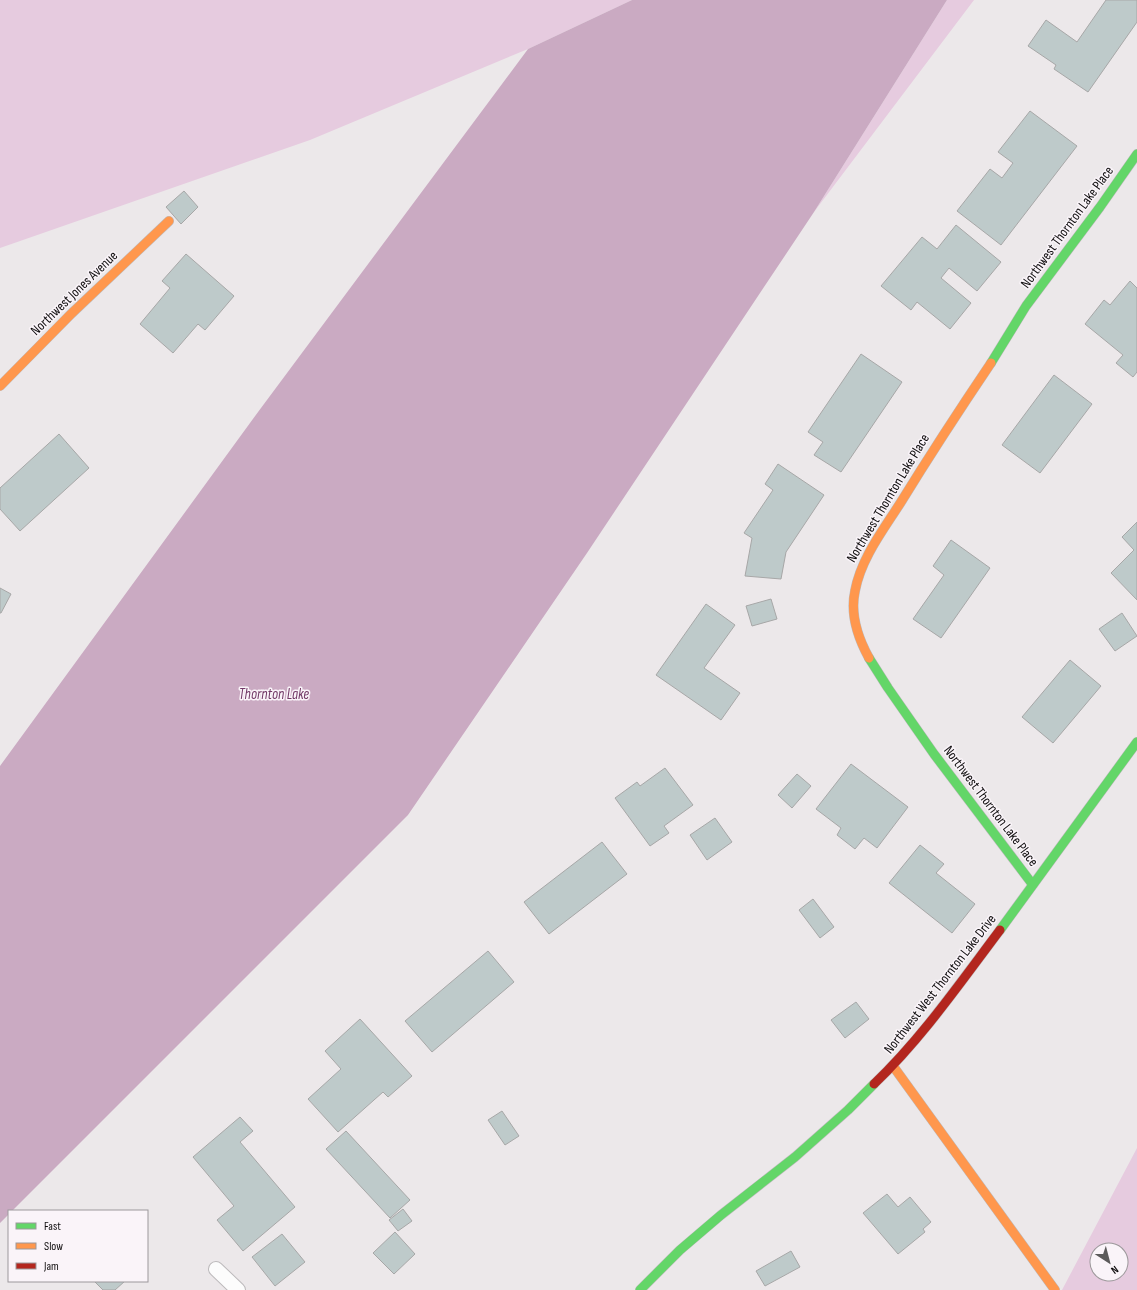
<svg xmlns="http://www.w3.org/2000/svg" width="1137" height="1290" font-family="'Sofia Sans Condensed',sans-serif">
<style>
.green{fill:#e6cbdf;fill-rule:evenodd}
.water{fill:#caaac2}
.building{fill:#becaca;stroke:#a7a7a7}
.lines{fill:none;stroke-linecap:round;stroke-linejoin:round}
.lane-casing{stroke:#bdbabc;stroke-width:16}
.fast-casing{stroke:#bdbabc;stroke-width:10}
.slow-casing{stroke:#bdbabc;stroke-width:10}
.jam-casing{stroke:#bdbabc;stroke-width:10}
.lane{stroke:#fcfcfc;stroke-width:14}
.fast{stroke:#63d668;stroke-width:9}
.slow{stroke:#ff974d;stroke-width:9}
.jam{stroke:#b3261e;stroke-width:9}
.labels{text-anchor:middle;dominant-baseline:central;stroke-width:3;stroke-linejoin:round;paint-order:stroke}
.street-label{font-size:14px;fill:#0f0d0e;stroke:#faf4f9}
.water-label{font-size:15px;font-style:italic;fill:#723967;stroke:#faf4f9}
</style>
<rect width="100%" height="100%" fill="#ece8ea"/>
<path class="green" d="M0,0H632L528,49L310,140L0,248Z
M947,0H974L814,212Z
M1137,1148V1290H1062ZM1097,1250H1121V1274H1097Z"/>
<path class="water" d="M632,0H947L814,212L587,553L408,815L12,1211H9V1214L0,1223V766L261,408L528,49Z"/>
<path class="building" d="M1106,0H1137V22L1088,92L1054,69L1056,65L1028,46L1046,20L1077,42Z
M1030,111L1077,146L1001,245L957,211L990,169L1002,178L1013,163L998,152Z
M184,191L198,207L181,224L166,207Z
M956,225L1001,262L977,291L949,268L941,278L971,303L950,329L917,302L911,310L881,286L922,237L937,249Z
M186,254L234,296L205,330L198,324L173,353L140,324L170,288L162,281Z
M1130,281L1137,288V372L1133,377L1116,363L1123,355L1085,324L1104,300L1110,305Z
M861,354L902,382L841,472L814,455L823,442L808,432Z
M1054,375L1092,404L1040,473L1002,445Z
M59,434L89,468L20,531L0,509V488Z
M778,464L824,495L786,552L781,579L745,576L752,538L744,533L773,490L765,484Z
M1137,522V600L1111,573L1134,550L1122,537Z
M951,540L990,568L941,638L913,619L944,575L933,566Z
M0,588L11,594L1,613H0Z
M771,599L777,619L752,626L746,606Z
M706,604L735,625L704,668L740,693L721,720L656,675Z
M1122,613L1137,636L1115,651L1099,629Z
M1070,660L1101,686L1053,743L1022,717Z
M851,764L908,807L877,848L864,838L855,849L837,835L841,828L816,809Z
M665,768L693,805L664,826L669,833L650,846L615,798L637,782L640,786Z
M797,774L811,786L792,808L778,795Z
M715,818L732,842L707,860L690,835Z
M602,842L627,874L549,934L524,902Z
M920,845L944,864L936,873L975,904L952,933L889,883Z
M813,899L834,927L820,938L799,910Z
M488,951L514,982L432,1052L405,1021Z
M856,1002L869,1019L845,1038L831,1020Z
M360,1019L412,1076L388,1097L383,1092L338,1132L308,1099L341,1069L325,1051Z
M502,1111L519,1136L505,1145L488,1120Z
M240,1117L253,1131L240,1142L295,1207L243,1251L217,1220L234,1206L193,1157Z
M346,1131L410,1200L390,1218L326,1149Z
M887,1194L898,1207L910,1197L931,1222L923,1229L925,1232L898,1254L863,1213Z
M403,1209L412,1221L398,1231L389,1220Z
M395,1232L415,1254L394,1274L373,1253Z
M282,1234L305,1262L275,1286L252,1257Z
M791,1251L800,1267L765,1286L756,1271Z
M94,1281H125L115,1290H103Z"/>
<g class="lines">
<defs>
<path id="lane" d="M216,1269L238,1290"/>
<path id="fast" d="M991,363L1026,306L1100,207L1137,154
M869,658L888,688L934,754L1033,885
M1000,930L1137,742
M640,1290L680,1250L721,1215L795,1157L848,1110L874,1084"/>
<path id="slow" d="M0,386L71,314L169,221
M869,658C858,638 850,614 855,591C861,558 884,529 901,502C930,455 960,409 991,363
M893,1066L1055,1290"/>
<path id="jam" d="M874,1084C922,1038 960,983 1000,930"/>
</defs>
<use href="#lane" class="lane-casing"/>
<use href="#fast" class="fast-casing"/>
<use href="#slow" class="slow-casing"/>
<use href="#jam" class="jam-casing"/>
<use href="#lane" class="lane"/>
<use href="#fast" class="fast"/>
<use href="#slow" class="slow"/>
<use href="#jam" class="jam"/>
</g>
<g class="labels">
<g class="street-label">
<text transform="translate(1067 227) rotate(-54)">Northwest Thornton Lake Place</text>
<text transform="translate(74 293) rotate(-44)">Northwest Jones Avenue</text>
<text transform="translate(888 498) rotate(-59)">Northwest Thornton Lake Place</text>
<text transform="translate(991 806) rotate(53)">Northwest Thornton Lake Place</text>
<text transform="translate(940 984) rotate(-52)">Northwest West Thornton Lake Drive</text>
</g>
<g class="water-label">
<text x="274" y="694">Thornton Lake</text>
</g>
</g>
<rect x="8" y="1210" width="140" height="72" fill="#faf4f9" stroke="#9c989b"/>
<rect x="16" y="1223" width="20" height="6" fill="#63d668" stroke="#9c989b"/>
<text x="44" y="1230" font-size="12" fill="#0f0d0e">Fast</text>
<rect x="16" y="1243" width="20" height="6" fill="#ff974d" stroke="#9c989b"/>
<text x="44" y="1250" font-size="12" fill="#0f0d0e">Slow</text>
<rect x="16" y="1263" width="20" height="6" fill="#b3261e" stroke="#9c989b"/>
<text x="44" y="1270" font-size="12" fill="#0f0d0e">Jam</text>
<g transform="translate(1109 1262) rotate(144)"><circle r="19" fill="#faf4f9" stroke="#9c989b"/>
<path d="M0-3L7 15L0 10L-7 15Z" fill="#5c5a5b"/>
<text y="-6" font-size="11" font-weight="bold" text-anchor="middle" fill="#0f0d0e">N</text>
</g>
</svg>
